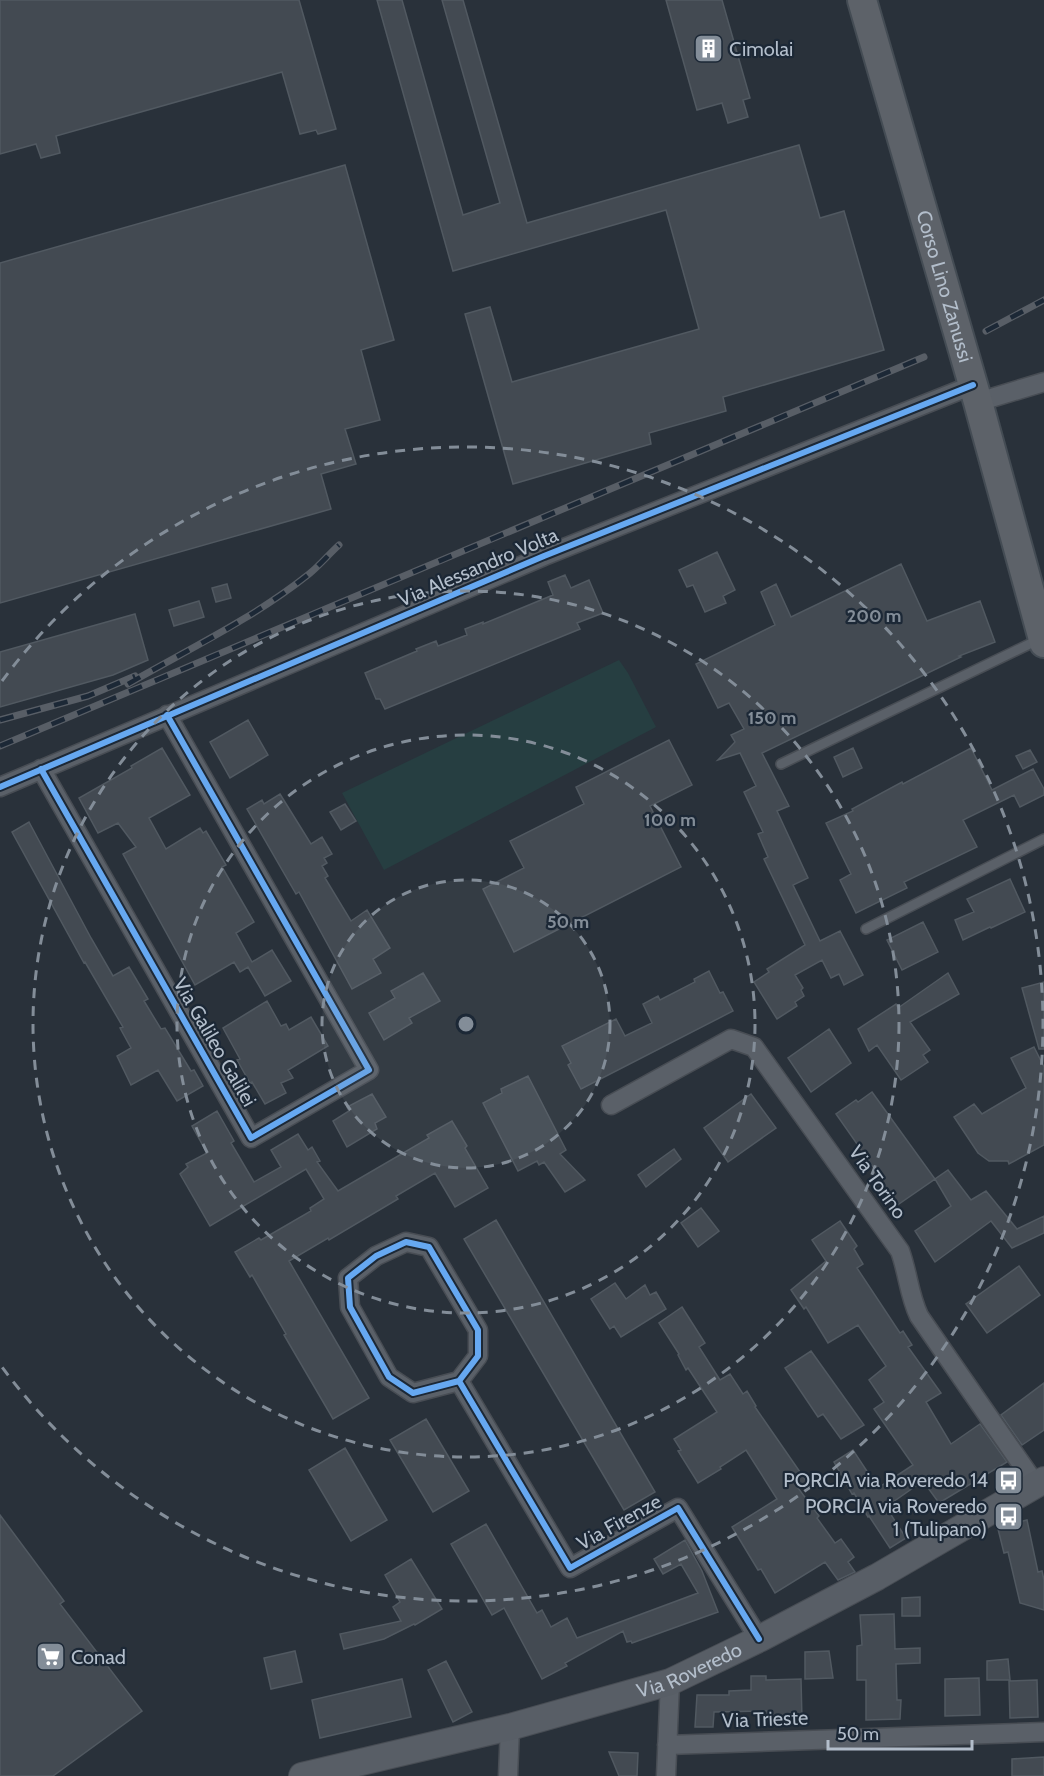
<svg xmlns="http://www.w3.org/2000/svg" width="1044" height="1776" font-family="Cabin,sans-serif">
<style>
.green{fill:#263e41}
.building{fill:#434a52;stroke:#515961;stroke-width:1.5}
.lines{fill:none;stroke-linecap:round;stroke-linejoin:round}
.lane-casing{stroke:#484d54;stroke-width:12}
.street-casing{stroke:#484d54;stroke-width:21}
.secondary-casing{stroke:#484d54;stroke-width:28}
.primary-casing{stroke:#444c54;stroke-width:32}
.lane{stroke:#5a6068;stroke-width:9}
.street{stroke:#5a6068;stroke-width:18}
.secondary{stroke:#585e66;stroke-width:26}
.primary{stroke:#5d6269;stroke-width:28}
.rail-casing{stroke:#585e66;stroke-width:7}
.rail{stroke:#1c2836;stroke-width:4.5;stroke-dasharray:14;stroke-linecap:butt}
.cycleway-casing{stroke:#1c2836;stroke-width:10}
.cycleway{stroke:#66a8f1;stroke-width:6}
.ring{fill:none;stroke:#838d98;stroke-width:3;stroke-dasharray:10 8}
.labels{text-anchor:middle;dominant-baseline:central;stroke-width:4.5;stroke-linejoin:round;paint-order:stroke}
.poi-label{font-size:20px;fill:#b3becb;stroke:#1c2836;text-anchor:start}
.street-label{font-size:20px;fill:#b3becb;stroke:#1c2836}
.centre{fill:#838d98;stroke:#1c2836;stroke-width:3}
.ring-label{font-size:18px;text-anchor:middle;font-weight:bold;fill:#838d98;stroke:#1c2836;stroke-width:4.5;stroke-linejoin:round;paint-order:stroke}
</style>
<rect width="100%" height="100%" fill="#29313a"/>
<path class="green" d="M619,660L628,673L656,727L384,870L342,793Z"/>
<path class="building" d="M0,0H299L336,129L318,134L316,130L300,134L282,72L56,136L60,153L41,158L36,144L0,154Z
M377,0H402L463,215L500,203L442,0H463L527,223L799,145L820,218L844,211L884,350L723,397L726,411L649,433L651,444L513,484L465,314L490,307L512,382L699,329L666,210L453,271Z
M666,0H722L750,98L743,100L748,117L728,123L722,103L697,110Z
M345,165L394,340L361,350L380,420L345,429L356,464L321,474L331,509L0,603V263Z
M717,552L735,590L723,596L726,603L705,612L693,585L687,587L679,570Z
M901,564L927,621L980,601L995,642L959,656L961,657L762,753L789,806L777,811L808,878L793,885L820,941L840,931L863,975L844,985L839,974L831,978L822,960L795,975L803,988L801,990L804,996L795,1002L797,1006L777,1019L754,982L769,972L767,969L805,945L764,859L768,857L758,834L763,832L744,792L756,786L740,753L718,760L735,742L731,735L744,729L729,703L718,708L696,664L775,625L761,592L776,584L791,617Z
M565,575L571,588L589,580L603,613L577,623L580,629L385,709L380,699H376L365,673L417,651L416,649L436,641L438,646L467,635L465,629L483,622V624L553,595L548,582Z
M227,584L231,598L216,602L212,588Z
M199,601L204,617L174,626L169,610Z
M135,614L148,660L113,675L0,707V652Z
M248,720L268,755L230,778L210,742Z
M669,740L692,785L650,806L681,867L514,952L483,889L524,868L510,841L584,804L576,787Z
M162,748L190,795L149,818L166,849L200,828L203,833L206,831L226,865L222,867L254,922L236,933L252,962L272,950L291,981L265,996L248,967L240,972L234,962L195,985L123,854L136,847L118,823L98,833L79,798L132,768L131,766Z
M853,748L862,768L843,777L834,757Z
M971,748L992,790L1033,769L1044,789V795L1020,807L1014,795L963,820L977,847L904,882L907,888L856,913L840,880L851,874L826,823L853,811L852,809L902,782L903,784Z
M1030,750L1037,762L1023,769L1016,756Z
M280,794L311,844L322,837L332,854L324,858L327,863L322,866L328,876L325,878L351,921L367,910L390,948L373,959L381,973L352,989L299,892L296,894L247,809L262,800L264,804Z
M345,804L356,821L341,830L330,812Z
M29,822L91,938L113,976L129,967L148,999L144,1001L161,1029L165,1028L191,1071L194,1070L203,1086L177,1101L158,1070L131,1085L117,1056L131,1048L120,1028L123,1027L85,962L84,963L12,832Z
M1010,879L1025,912L991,928L990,927L963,940L955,920L974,912L967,899Z
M923,922L938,952L902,970L887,940Z
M709,971L720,993L723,992L733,1011L581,1089L568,1065L571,1063L562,1046L616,1019L625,1036L652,1023L643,1004L658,996L660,1000L695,982L694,979Z
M423,973L440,1001L409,1018L412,1023L384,1040L369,1013L395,998L391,991Z
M948,973L959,994L910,1022L930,1050L923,1055L928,1062L901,1080L877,1045L869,1051L858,1029L896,1004L898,1008Z
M1044,982V1049H1039L1022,988Z
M267,1001L281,1026L286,1024L289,1030L311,1017L328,1046L288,1070L293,1078L281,1083L286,1093L265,1104L252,1082L250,1083L237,1060L240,1059L223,1028Z
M829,1029L851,1063L811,1092L788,1058Z
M1034,1047L1044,1067V1145L1009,1164L1008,1161H989L978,1153L954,1117L974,1104L982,1114L1026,1088L1011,1058Z
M528,1076L566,1150L560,1154L585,1180L565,1192L544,1162L539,1165L537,1161L518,1171L483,1103L502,1093L501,1089Z
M872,1092L935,1179L896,1206L873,1173L876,1171L836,1114L856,1100L858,1102Z
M372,1094L386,1117L375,1123L377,1129L347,1147L333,1121L349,1111L347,1107Z
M751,1094L776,1128L728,1162L704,1128Z
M217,1111L234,1141L231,1143L254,1182L281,1167L271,1150L298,1134L308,1150L312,1147L320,1161L317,1162L338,1191L429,1138L427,1135L452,1121L467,1146L465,1148L488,1188L455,1207L435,1173L396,1196L398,1199L329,1240L328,1238L289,1261L369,1398L333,1419L284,1335L286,1334L252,1275L250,1277L235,1252L259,1238L261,1240L311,1211L310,1208L324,1199L306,1169L210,1226L180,1174L188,1167L186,1164L207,1153L192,1126Z
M674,1149L681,1159L646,1187L638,1175Z
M948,1170L971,1200L986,1191L1017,1229L1044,1216V1233L1012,1248L991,1221L935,1262L915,1231L951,1206L935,1179Z
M701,1208L719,1231L698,1247L681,1223Z
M496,1220L655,1492L624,1510L464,1239Z
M840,1221L857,1246L854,1249L863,1264L857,1268L900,1333L903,1331L912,1345L908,1347L941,1393L926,1402L951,1444L980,1424L1007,1462L939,1503L923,1481L886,1507L906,1538L890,1548L869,1516L868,1517L854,1493L852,1494L834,1462L853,1450L878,1488L913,1465L874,1409L884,1402L869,1380L886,1366L858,1325L828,1343L806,1307L804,1309L791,1290L826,1261L812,1240Z
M1019,1266L1040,1295L987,1333L966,1304Z
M615,1283L626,1299L645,1285L650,1295L656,1292L666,1309L621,1337L614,1326L610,1329L591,1299Z
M682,1307L705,1343L699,1347L720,1380L730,1374L743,1394L747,1391L756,1406L755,1407L807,1482L798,1488L819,1516L817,1518L835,1543L841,1539L854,1557L848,1562L855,1572L838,1580L825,1562L775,1593L761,1569L758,1570L732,1527L777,1499L746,1450L720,1467L721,1469L698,1483L678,1451L681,1450L674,1439L717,1412L688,1368L686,1370L678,1355L679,1354L659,1323Z
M811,1351L864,1425L841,1439L823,1414L818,1417L785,1368Z
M1044,1383V1430L1022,1445L1001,1415Z
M426,1419L469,1491L433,1512L390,1440Z
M345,1448L387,1520L351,1541L309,1470Z
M0,1515L64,1601L60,1604L142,1711L53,1776H0Z
M1027,1520L1038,1572L1042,1571L1044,1580V1610L1020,1603L1008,1552L1004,1553L998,1529L1007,1526V1525Z
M486,1524L537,1613L542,1610L551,1627L567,1618L577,1638L698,1593L681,1564L663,1574L654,1559L685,1540L702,1571L718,1612L632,1643L631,1641L627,1642L623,1631L565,1663L567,1666L542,1679L504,1608L492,1615L451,1544Z
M411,1559L442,1609L415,1625L414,1624L384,1639L344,1649L340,1634L401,1621L393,1607L400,1602L385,1575Z
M920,1597V1616H902V1598Z
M894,1614L895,1649L920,1648V1663L896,1664L897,1700H901L900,1719L866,1720V1680H857V1646L862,1645L860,1615Z
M295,1651L302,1682L271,1689L264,1658Z
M829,1651L833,1678L805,1679V1652Z
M1008,1659L1010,1680H987V1661Z
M446,1661L472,1712L453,1722L428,1670Z
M751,1676H766V1680L801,1679L802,1720L768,1722L767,1711L714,1712L713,1727H695L697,1695H729V1691L751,1690Z
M979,1678L980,1715L945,1716V1679Z
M402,1679L411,1717L320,1738L312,1700Z
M1037,1680L1038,1717L1010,1718L1009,1681Z
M609,1752L638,1753L637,1776H619Z
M1044,1757V1776H1012V1759Z"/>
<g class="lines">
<defs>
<path id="lane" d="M781,764L1040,639
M866,929L1044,839"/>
<path id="street" d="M978,402L1044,382
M41,769L251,1138L369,1070L167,715
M0,787L544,556L973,385
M611,1105L731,1039L754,1047L900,1251C908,1273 909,1295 919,1316L1036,1485
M459,1381L413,1393L389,1377L350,1307L348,1278L376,1256L406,1242L429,1247L478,1330V1356L459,1381L570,1568L678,1508L759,1639
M667,1745L1044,1732
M508,1776L510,1727
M666,1776L670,1682"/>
<g id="secondary">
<path id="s1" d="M302,1776L510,1727L670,1682L759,1639L877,1577L1044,1480"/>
</g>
<g id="primary">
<path id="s2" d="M862,0L978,402L1044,643"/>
</g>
</defs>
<use href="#lane" class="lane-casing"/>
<use href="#street" class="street-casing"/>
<use href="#secondary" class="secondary-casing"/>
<use href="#primary" class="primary-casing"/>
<use href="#lane" class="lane"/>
<use href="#street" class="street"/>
<use href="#secondary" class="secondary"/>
<use href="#primary" class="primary"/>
<defs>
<path id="rail" d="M986,331L1044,300
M128,684C189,649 254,618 309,574C320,565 329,554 339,545
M0,720L88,696L135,676
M0,746L924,357"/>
</defs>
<use href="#rail" class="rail-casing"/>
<use href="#rail" class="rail"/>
<defs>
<path id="cycleway" d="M41,769L251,1138L369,1070L167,715
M0,787L544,556L973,385
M459,1381L413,1393L389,1377L350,1307L348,1278L376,1256L406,1242L429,1247L478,1330V1356L459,1381L570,1568L678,1508L759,1639"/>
</defs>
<use href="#cycleway" class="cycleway-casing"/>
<use href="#cycleway" class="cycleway"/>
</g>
<circle cx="466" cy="1024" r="144" fill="#838d98" fill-opacity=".12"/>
<g class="ring">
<circle cx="466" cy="1024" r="144"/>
<circle cx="466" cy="1024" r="289"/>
<circle cx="466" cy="1024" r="433"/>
<path d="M2 681A577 577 0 1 1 2 1367"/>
</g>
<defs>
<symbol id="building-square" viewBox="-11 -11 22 22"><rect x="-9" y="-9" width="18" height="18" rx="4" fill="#838d98" stroke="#1c2836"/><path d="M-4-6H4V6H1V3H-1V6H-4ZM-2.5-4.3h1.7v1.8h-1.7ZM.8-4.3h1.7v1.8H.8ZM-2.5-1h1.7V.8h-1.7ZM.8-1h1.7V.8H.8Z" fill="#fff"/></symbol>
<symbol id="bus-square" viewBox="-11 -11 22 22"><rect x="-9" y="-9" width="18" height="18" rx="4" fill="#838d98" stroke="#1c2836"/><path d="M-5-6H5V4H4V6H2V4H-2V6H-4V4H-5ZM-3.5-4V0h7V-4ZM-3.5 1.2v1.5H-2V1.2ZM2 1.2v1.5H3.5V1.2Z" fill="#fff"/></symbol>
<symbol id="supermarket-square" viewBox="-11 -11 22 22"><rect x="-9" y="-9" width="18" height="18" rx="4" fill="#838d98" stroke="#1c2836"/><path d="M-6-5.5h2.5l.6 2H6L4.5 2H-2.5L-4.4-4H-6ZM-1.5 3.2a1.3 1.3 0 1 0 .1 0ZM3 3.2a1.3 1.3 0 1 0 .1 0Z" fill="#fff"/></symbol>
</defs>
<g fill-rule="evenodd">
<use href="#building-square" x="692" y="32" width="33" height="33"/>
<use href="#bus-square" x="992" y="1464" width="33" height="33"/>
<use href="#bus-square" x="992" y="1500" width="33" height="33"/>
<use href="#supermarket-square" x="34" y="1640" width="33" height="33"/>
</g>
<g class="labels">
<g class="poi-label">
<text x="729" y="49">Cimolai</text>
<text x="988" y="1480" text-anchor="end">PORCIA via Roveredo 14</text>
<text x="987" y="1506" text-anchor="end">PORCIA via Roveredo<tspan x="987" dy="23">1 (Tulipano)</tspan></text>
<text x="71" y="1657">Conad</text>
</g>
<g class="street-label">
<text stroke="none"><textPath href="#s2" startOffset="298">Corso Lino Zanussi</textPath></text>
<text transform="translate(478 567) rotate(-23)">Via Alessandro Volta</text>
<text transform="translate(215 1042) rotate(60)">Via Galileo Galilei</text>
<text transform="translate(878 1182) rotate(55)">Via Torino</text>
<text transform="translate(619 1522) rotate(-29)">Via Firenze</text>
<text stroke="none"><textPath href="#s1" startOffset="402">Via Roveredo</textPath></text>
<text transform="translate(765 1719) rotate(-2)">Via Trieste</text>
</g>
</g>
<circle cx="466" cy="1024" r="9" class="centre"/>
<g class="ring-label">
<text x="874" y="622">200 m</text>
<text x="772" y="724">150 m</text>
<text x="670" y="826">100 m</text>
<text x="568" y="928">50 m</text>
</g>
<path d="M828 1740v9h144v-9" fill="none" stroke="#b3becb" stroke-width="3"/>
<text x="837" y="1740" font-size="18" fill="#b3becb" stroke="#1c2836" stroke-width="4.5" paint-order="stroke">50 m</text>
</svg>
